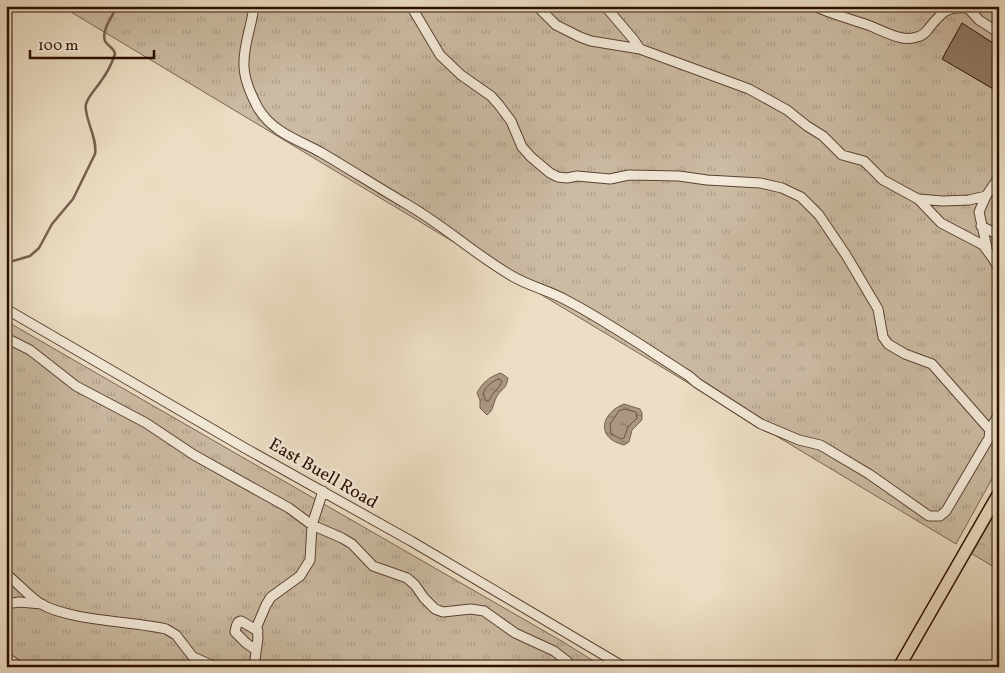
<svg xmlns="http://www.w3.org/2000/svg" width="1005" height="673" font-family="Vollkorn,serif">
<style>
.grass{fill:url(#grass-tufts);stroke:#7b6452}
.forest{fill:url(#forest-crowns);stroke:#7b6452}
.water{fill:url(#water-ripples);stroke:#77604e}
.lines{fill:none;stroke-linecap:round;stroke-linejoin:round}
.shore{stroke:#6a5242;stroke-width:1}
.stream{stroke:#77604e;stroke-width:2.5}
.building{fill:#8f7a66;stroke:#2b0e01}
.minor-casing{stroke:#5b4232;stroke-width:11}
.major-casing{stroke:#2b0e01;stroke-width:14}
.minor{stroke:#f3ead9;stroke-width:9}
.major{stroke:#ecdec4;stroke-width:11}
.labels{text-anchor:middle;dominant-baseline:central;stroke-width:5;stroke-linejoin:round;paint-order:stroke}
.street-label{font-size:18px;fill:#2b0e01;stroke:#f3ead9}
</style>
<defs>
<pattern id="grass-tufts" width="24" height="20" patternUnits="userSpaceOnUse" patternTransform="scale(1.25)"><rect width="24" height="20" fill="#cbbba3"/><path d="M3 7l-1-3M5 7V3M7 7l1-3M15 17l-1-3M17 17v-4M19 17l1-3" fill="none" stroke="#aea08b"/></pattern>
<pattern id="forest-crowns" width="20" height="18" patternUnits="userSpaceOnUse" patternTransform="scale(1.25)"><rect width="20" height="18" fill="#cbbba3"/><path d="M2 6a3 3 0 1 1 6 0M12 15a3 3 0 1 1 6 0" fill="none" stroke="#aea08b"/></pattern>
<pattern id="water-ripples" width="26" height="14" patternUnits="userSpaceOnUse" patternTransform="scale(1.25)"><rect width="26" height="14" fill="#aa9782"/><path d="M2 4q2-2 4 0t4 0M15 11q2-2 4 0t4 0" fill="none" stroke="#8b7a68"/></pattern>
</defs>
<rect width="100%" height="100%" fill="#ecdec4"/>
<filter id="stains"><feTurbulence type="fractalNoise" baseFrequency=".004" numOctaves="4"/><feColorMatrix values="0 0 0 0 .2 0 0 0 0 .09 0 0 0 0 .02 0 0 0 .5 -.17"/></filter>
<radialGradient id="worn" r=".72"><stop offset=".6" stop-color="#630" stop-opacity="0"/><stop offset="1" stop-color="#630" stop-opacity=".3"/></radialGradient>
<path class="grass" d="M61,6H999V466L956,544Z
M6,321L565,643L603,667H6Z"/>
<path class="forest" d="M999,499V570L969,552Z"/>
<path class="water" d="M501,373L508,378C506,390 502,388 497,396C493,403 494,410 487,415L480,408V400L477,393C482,383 490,376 501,373Z
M624,404L640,409L642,413V420L632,430L629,442L624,445C595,438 601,413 624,404Z"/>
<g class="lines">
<path class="shore" d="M499,379L502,381C500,388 492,392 489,401H486L483,394C485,387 492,381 499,379Z
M625,409L636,412L637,418L628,427L624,438L621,439L611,434L610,424L619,411Z"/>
<path class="stream" d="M219,6H221
M6,263L30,256L39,248L52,224L73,199L95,154C98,138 83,116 86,104C89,95 96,89 101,81C107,73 112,63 115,54C114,47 108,47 105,41C101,31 113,14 118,6"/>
</g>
<path class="building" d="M962,23L999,47V84L995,90L942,59Z"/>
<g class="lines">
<defs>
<path id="minor" d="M254,6C252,25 244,43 244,62C243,77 251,95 258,108C273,133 299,140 322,153C349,169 376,186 403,202C441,223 474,254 512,276C529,286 547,290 564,299C607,321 648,350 689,376L697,383L761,424L799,440L820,445L827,449L869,474L929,516H940L946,511L989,438L990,430L932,364L905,354L888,344L883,337L878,309L846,255L819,215L801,197L782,188L760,183L707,180L679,176L629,175L610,179L577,176L567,178L558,177L550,173L531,157L522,147L511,121L499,105L491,96L461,75L440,55L411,6
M537,6L556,25L580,37L591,41L640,49L749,89L787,110L807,126L823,136L842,155L864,161L883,180L918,199L941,223L983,245L992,257L999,269
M605,6L634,40L640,49
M814,6C831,14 848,18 865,24C881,29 901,43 917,37C923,36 926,32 929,28C942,12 947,6 968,8L971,6
M968,8L979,20L999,33
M986,196L979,212L987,248
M918,199L943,201L969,200L986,196L999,177
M981,226L999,235
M6,309L243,447L411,541L624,667
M6,338L30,350L76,386L146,423L194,455L289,508L312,525L342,538L352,544L373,566L407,578L415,585L424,598L435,609L443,612L471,609L484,611L515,633L554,651L567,661L570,667
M990,430L999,413
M6,574C18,583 28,596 41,604C71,621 131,621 166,629L176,635L193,657L216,667
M6,604L19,602L42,604
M256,650L246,643L235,632C236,628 236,622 241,621L258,631
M6,657L20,667
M254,667L258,638L257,626L266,605L271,597L300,576L310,560L312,525L323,491"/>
<path id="major" d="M899,667L999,493"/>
</defs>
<use href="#minor" class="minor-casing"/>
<use href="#major" class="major-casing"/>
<use href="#minor" class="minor"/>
<use href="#major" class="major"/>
</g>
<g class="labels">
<g class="street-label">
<text transform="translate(323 474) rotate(30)">East Buell Road</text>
</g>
</g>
<rect width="1005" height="673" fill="none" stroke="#ecdec4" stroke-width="25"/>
<rect x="8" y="8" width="990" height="658" fill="none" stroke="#2b0e01" stroke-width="2.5"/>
<rect x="12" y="12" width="980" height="648" fill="none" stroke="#2b0e01"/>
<path d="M30 50v8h124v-8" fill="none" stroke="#2b0e01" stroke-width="2.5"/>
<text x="38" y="50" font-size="15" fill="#2b0e01" stroke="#f3ead9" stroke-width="4" paint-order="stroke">100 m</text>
<rect width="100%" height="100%" filter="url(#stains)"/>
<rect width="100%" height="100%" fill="url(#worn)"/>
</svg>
